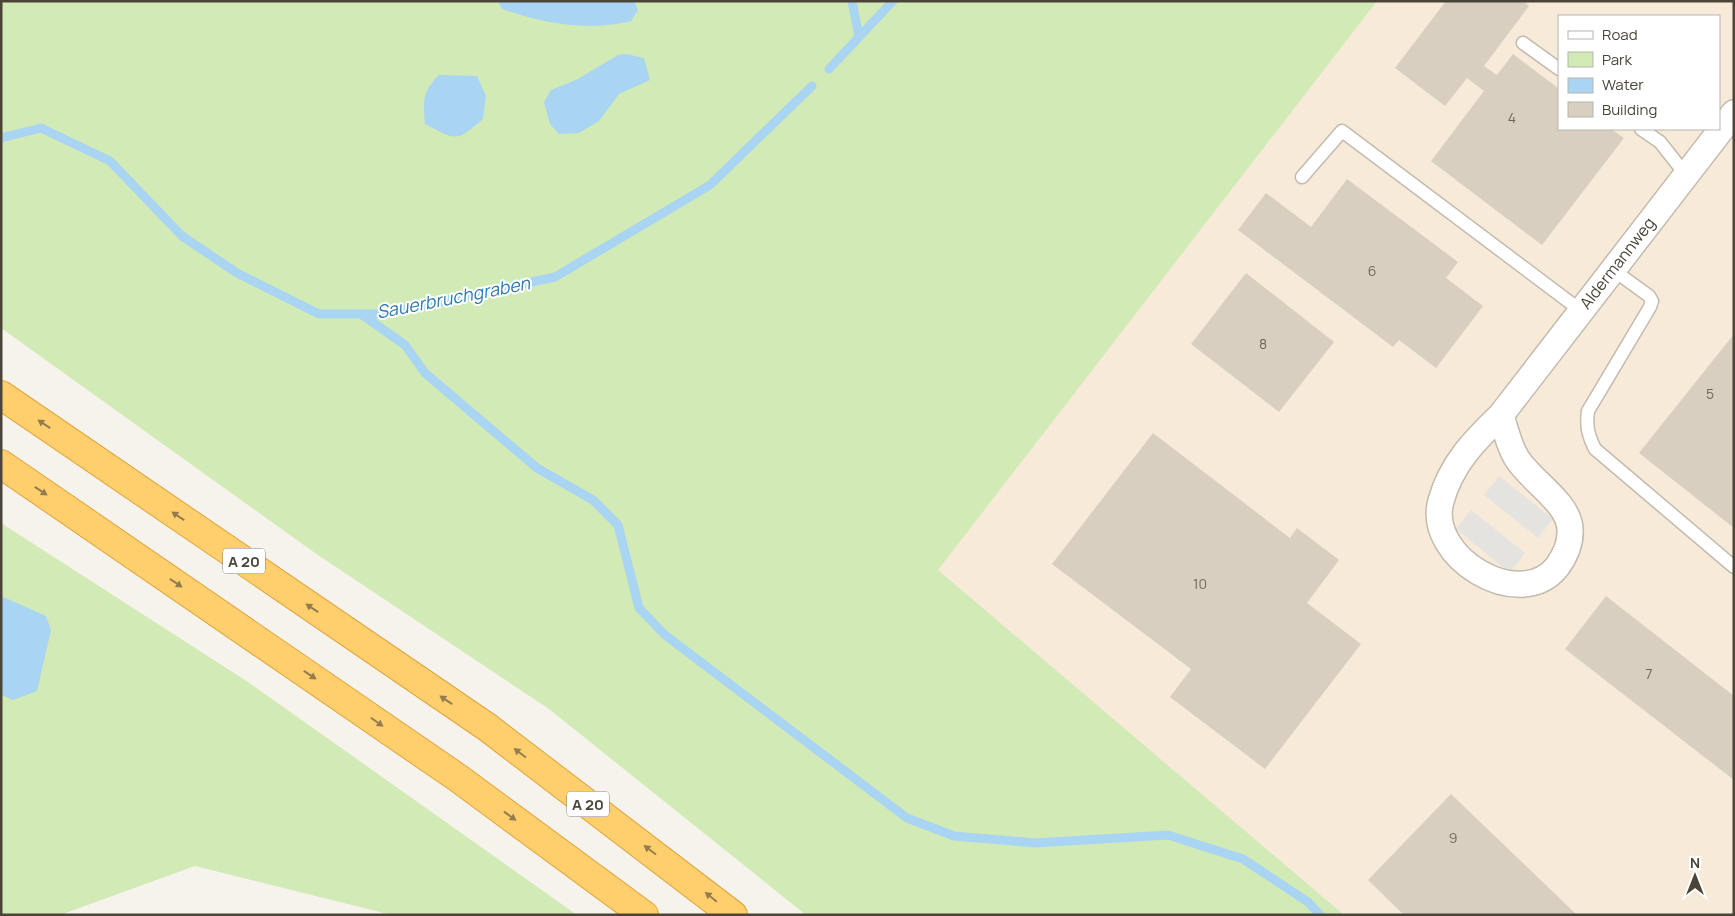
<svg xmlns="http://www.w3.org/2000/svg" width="1735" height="916" font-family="Manrope,sans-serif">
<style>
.commercial{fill:#f7ead8;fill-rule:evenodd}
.green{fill:#d2eab5}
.parking{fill:#e5e3e0}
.water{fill:#a9d4f2}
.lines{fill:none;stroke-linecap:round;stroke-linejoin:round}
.stream{stroke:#a9d4f2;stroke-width:9}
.building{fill:#d8cfc1}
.lane-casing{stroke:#c2bbae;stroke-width:15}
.street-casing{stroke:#c2bbae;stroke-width:28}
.highway-casing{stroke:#e0a43c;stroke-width:30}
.lane{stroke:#fff;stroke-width:12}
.street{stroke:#fff;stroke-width:25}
.highway{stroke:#ffcf6e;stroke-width:28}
.oneway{fill:#937c4e}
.labels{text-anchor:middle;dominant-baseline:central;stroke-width:4;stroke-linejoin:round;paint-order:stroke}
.number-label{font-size:14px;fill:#6e675b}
.shield{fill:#fff;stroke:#817c74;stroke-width:1}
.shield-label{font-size:15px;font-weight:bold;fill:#4b4439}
.street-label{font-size:16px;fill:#4b4439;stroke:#fff}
.water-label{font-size:18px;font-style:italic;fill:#2e7ab2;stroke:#fff}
</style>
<rect width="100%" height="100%" fill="#f6f3ec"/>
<path class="commercial" d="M1377,1H1734V915H1344L937,570ZM1559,16H1719V129H1559Z"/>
<path class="green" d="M1,1H1377L938,570L1344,915H806L549,709L315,553L1,328Z
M1,523L248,682L577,915H392L195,866L60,915H1Z"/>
<path class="parking" d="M1499,476L1553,519L1538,538L1484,495Z
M1471,510L1525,553L1510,573L1456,529Z"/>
<path class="water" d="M498,1H634L638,10L631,21C588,32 542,23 502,9Z
M626,54L644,58L650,80L619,94L599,121L579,133L559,134L550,124L544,102L551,90L578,79L618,55Z
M439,75L477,76L486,96L483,119C456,142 457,141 425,124C423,101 422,92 439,75Z
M1,596L46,616L51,630L37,691L13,700L1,695Z"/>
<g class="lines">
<path class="stream" d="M859,37L893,1
M829,69L859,37L852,1
M1,138L41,128L110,161L182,236L237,273L319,314H383L555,277L710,185L812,86
M361,314L405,345L425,373L537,468L593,500L618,525L639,608L665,635L907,818L954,836L1035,843L1168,835L1243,859L1308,902L1320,915"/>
</g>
<path class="building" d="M1446,1H1523L1529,6L1484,66L1497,75L1513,54L1559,89V129H1611L1624,138L1542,245L1431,161L1484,91L1467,78L1445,106L1395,68Z
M1347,179L1458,262L1446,278L1483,306L1436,368L1399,340L1393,347L1238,230L1266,193L1311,227Z
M1246,273L1334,342L1279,412L1191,344Z
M1734,334V528L1639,453Z
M1153,433L1290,538L1297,528L1339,560L1307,603L1361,644L1265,769L1170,697L1191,669L1052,564Z
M1606,596L1734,696V780L1565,649Z
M1451,794L1577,915H1404L1368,880Z"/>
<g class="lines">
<defs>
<path id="lane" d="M1523,43L1559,69
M1641,129L1660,142L1686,175
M1302,177L1342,131L1580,310
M1612,269L1649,296L1652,301L1650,307L1588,411C1586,426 1588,435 1595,449L1734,567"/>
<path id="street" d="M1501,415C1505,429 1509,445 1516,457C1529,480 1569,502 1570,529C1571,543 1565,556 1557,567C1519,614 1425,556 1441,501C1451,464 1475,440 1501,415L1734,113"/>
<path id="highway" d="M1,395L487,727L733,915
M1,464L458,778L644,915"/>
</defs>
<use href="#lane" class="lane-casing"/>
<use href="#street" class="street-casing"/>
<use href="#highway" class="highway-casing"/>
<use href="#lane" class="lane"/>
<use href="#street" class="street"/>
<use href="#highway" class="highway"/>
</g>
<defs><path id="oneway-solid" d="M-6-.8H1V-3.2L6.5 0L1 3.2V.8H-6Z" transform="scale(1.25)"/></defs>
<g class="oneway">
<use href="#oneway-solid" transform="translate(44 424) rotate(-146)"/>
<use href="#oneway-solid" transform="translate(41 491) rotate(34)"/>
<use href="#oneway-solid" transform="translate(178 516) rotate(-146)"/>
<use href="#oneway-solid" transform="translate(176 583) rotate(34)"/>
<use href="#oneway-solid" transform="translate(312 608) rotate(-146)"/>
<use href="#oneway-solid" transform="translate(310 675) rotate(34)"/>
<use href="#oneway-solid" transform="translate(446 700) rotate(-146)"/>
<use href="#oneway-solid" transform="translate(377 722) rotate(35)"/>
<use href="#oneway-solid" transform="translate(520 753) rotate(-143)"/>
<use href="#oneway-solid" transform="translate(510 816) rotate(36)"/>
<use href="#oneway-solid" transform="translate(650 850) rotate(-143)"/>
<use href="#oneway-solid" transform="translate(711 897) rotate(-141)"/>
</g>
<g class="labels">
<g class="number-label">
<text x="1512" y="117">4</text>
<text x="1372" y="270">6</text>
<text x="1263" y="343">8</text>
<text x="1710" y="393">5</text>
<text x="1200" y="583">10</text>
<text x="1649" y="673">7</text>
<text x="1453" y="837">9</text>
</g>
<g class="shield">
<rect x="223" y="548.5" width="42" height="25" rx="4"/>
<rect x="567" y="791.5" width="42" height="25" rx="4"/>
</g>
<g class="shield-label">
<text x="244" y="561">A 20</text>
<text x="588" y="804">A 20</text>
</g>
<g class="street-label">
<text transform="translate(1617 263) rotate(-52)">Aldermannweg</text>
</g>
<g class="water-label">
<text transform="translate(453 297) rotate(-11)">Sauerbruchgraben</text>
</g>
</g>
<rect width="1735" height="916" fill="none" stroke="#4b4439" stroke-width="5"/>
<rect x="1558" y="15" width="162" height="115" fill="#ffffff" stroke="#b7b4b0"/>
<rect x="1568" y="31" width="25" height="8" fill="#ffffff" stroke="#b7b4b0"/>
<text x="1602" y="40" font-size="15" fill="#4b4439">Road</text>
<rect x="1568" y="52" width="25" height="15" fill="#d2eab5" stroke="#b7b4b0"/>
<text x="1602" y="65" font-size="15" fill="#4b4439">Park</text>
<rect x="1568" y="78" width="25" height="15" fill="#a9d4f2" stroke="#b7b4b0"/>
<text x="1602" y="90" font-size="15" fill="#4b4439">Water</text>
<rect x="1568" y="102" width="25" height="15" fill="#d8cfc1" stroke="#b7b4b0"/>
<text x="1602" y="115" font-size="15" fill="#4b4439">Building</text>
<g transform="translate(1695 876)" stroke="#ffffff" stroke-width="4" paint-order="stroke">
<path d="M0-4L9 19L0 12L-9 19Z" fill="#4b4439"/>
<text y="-8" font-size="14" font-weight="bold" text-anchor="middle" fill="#4b4439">N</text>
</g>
</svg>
